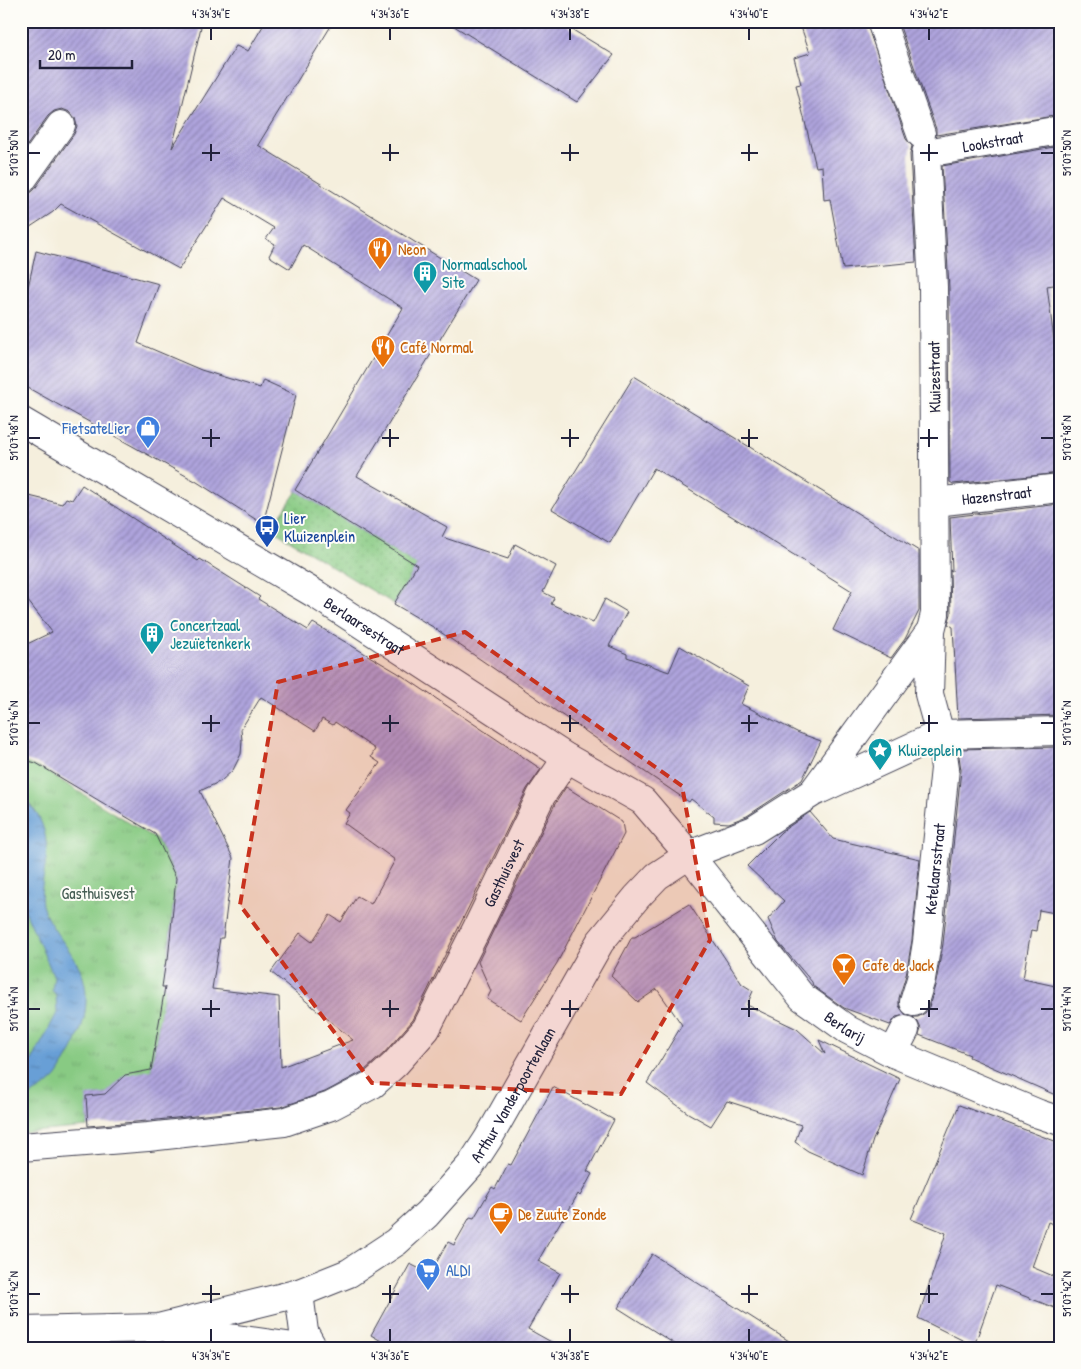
<svg xmlns="http://www.w3.org/2000/svg" width="1081" height="1369" font-family="'Patrick Hand',sans-serif">
<style>
.park{fill:url(#park-tufts);stroke:#55765f}
.garden{fill:url(#garden-dots);stroke:#55765f}
.water{fill:url(#water-ripples);stroke:#456088}
.building{fill:url(#building-hatch);fill-rule:evenodd}
.lines{fill:none;stroke-linecap:round;stroke-linejoin:round}
.minor-casing{stroke:#424153;stroke-width:30}
.minor{stroke:#fff;stroke-width:28}
.marked{fill:#c8321e;fill-opacity:0.2;stroke:#c8321e;stroke-width:4;stroke-dasharray:10 6;stroke-linejoin:round}
.ticks{fill:none;stroke:#22223b;stroke-width:2}
.labels{text-anchor:middle;dominant-baseline:central;stroke-width:4;stroke-linejoin:round;paint-order:stroke}
.street-label{font-size:16px;fill:#22223b;stroke:#fdfcf7}
.food-label{font-size:16px;fill:#c56008;stroke:#fdfcf7;text-anchor:start}
.culture-label{font-size:16px;fill:#0d838f;stroke:#fdfcf7;text-anchor:start}
.shop-label{font-size:16px;fill:#366cbe;stroke:#fdfcf7;text-anchor:end}
.transit-label{font-size:16px;fill:#164399;stroke:#fdfcf7;text-anchor:start}
.park-label{font-size:16px;fill:#465d54;stroke:#fdfcf7}
.neatline{fill:none;stroke:#22223b;stroke-width:2}
.ticks-label{font-size:12px;text-anchor:middle;fill:#22223b}
</style>
<defs>
<pattern id="park-tufts" width="24" height="20" patternUnits="userSpaceOnUse" patternTransform="scale(1.25)"><rect width="24" height="20" fill="#88ca83"/><path d="M3 7l-1-3M5 7V3M7 7l1-3M15 17l-1-3M17 17v-4M19 17l1-3" fill="none" stroke="#75ad72"/></pattern>
<pattern id="garden-dots" width="8" height="8" patternUnits="userSpaceOnUse" patternTransform="scale(1.25)"><rect width="8" height="8" fill="#88ca83"/><path d="M2 2h.1M6 6h.1" fill="none" stroke="#75ad72" stroke-width="1.8" stroke-linecap="round"/></pattern>
<pattern id="water-ripples" width="26" height="14" patternUnits="userSpaceOnUse" patternTransform="scale(1.25)"><rect width="26" height="14" fill="#689fd6"/><path d="M2 4q2-2 4 0t4 0M15 11q2-2 4 0t4 0" fill="none" stroke="#5581af"/></pattern>
<pattern id="building-hatch" width="6" height="6" patternUnits="userSpaceOnUse" patternTransform="scale(1.25)"><rect width="6" height="6" fill="#afa4dd"/><path d="M-1 1l2-2M0 6l6-6M5 7l2-2" fill="none" stroke="#8e85b4"/></pattern>
</defs>
<rect width="100%" height="100%" fill="#fdfcf7"/>
<filter id="ink" filterUnits="userSpaceOnUse"><feTurbulence type="fractalNoise" baseFrequency=".02" numOctaves="2"/><feDisplacementMap in="SourceGraphic" scale="10" xChannelSelector="R" yChannelSelector="G"/><feConvolveMatrix kernelMatrix="1 2 1 2 8 2 1 2 1" color-interpolation-filters="sRGB"/></filter>
<filter id="wash" filterUnits="userSpaceOnUse"><feTurbulence type="fractalNoise" baseFrequency=".0096" numOctaves="4" result="noise"/><feDisplacementMap in="SourceGraphic" scale="20" xChannelSelector="R" yChannelSelector="G"/><feGaussianBlur stdDeviation="1.12" result="paint"/><feColorMatrix in="noise" values="0 0 0 0 0 0 0 0 0 0 0 0 0 0 0 0 0 1.4 0 .05"/><feComposite in="paint" operator="in"/></filter>
<g filter="url(#wash)">
<rect width="100%" height="100%" fill="#f5efdd"/>
<path class="park" d="M21,761L44,770L157,840L176,878L165,987L150,1076L106,1094L87,1097L88,1127L21,1133Z"/>
<path class="garden" d="M297,491L417,565L394,604L271,529Z
M183,1346L199,1348H21V1347Z"/>
<path class="water" d="M21,795C43,815 50,838 45,867C43,879 40,892 42,905C47,925 70,948 79,967C94,998 83,1033 66,1060C63,1066 60,1072 56,1077C47,1087 33,1094 21,1100V1070L28,1066L34,1057L57,1013L56,995L52,990L54,977L23,906L21,891Z"/>
<g id="blocks">
<path class="building" d="M21,21H183L201,27L172,148L236,46L248,51L266,21H334L258,145L476,280L357,476L447,527L442,537L508,559L515,544L556,566L543,592L554,598L551,604L593,623L605,599L627,612L609,646L627,654V657L669,672L680,646L749,686L741,704L799,733L821,741L802,780L747,816L729,823L714,822V817L691,799L689,802L433,627L394,604L417,565L295,490L403,308L303,245L290,269L269,256L275,244L266,239L274,228L224,198L179,269L61,204L53,212L21,233V196L28,195L34,190L74,134L77,126L75,118L70,112L62,109L54,111L48,116L21,154Z
M446,21H558L614,55L577,102Z
M799,21H866L906,139L912,146L910,154L916,262L843,269L830,199L824,200L822,166L816,167L796,85L801,84L794,58L810,53Z
M898,21H1060V115L936,135V129Z
M1060,146V284L1047,286L1055,348H1060V473L953,484L950,482L949,287L942,166Z
M36,251L159,284L138,343L201,370L260,388L263,380L296,395L263,524L197,482L21,384V301H25Z
M634,376L919,551V611L905,639L891,658L833,630L852,591L654,468L610,543L552,509Z
M82,485L198,561L200,559L246,588L260,597L258,599L308,630L313,623L398,673L541,769L527,789L413,1020L384,1053L364,1071L325,1092L281,1107L147,1121L88,1126L86,1096L105,1094L125,1075L151,1070L165,987H162L166,960H168L176,878L155,834L36,763L21,759V647L52,632L21,592V494L62,504L66,498L72,500ZM261,697L315,731L322,719L333,725L335,722L375,749L371,757L380,763L346,810L350,813L344,823L395,860L371,904L357,896L341,922L330,915L312,942L300,933L271,972L353,1040L281,1067L279,997L212,989L220,938H223L233,858L200,791L221,781L233,770L241,754L242,741L241,729Z
M1060,504V596H1055L1060,639V715L958,718L953,627L948,624L951,614L950,570L952,571L950,517Z
M1060,747V914L1039,910L1036,931L1031,930L1023,979L1060,987V1097L969,1057L970,1055L919,1035L921,1029L918,1022L913,1017H918L925,1013L929,1007L936,982L943,944L961,770L958,749Z
M566,787L622,822L624,834L557,963L521,1020L487,999L491,991L478,962L555,804Z
M810,812L833,839L920,859L912,940L906,975L899,998V1006L906,1015L896,1017L890,1025L844,1008L813,986L812,982L778,942L768,919L784,901L747,866L781,832Z
M689,904L742,984L753,991L747,1005L797,1029L825,1054L819,1040L900,1079L873,1140L862,1175L808,1151L795,1142L801,1125L727,1101L711,1126L688,1113L647,1083L682,1025L657,989L638,1002L611,976L632,937H635Z
M553,1087L614,1120L587,1171L592,1174L580,1196L578,1194L563,1220L562,1219L538,1261L560,1273L528,1329L562,1348H393L371,1335L410,1264L430,1274L448,1242L454,1245L470,1217L474,1218L492,1187L495,1189L508,1164L511,1165Z
M959,1105L1060,1143V1227L1048,1222L1032,1267L1060,1279V1293L1055,1308L996,1285L974,1346L918,1318L946,1233L911,1219Z
M652,1254L800,1348H681L618,1308Z"/>
</g>
</g>
<g filter="url(#ink)">
<use href="#blocks" fill-opacity="0" stroke="#424153" stroke-width="1"/>
<g class="lines">
<defs>
<g id="minor">
<path d="M881,21L921,134"/>
<path d="M21,181L61,125"/>
<path id="s1" d="M21,421L317,595L567,758L643,801L689,855L802,997L848,1030L893,1053L1039,1114L1060,1121"/>
<path id="s2" d="M935,502L1060,488"/>
<path d="M813,792L931,630"/>
<path id="s3" d="M914,1002L921,979L927,942L945,768L940,734L929,694L931,630L935,614L933,287L926,153L1060,130"/>
<path d="M893,1053L905,1030"/>
<path id="s4" d="M21,1147L148,1137L284,1122L331,1106L373,1084L395,1064L426,1029L476,930L541,796L567,758"/>
<path d="M299,1293L304,1332L313,1348"/>
<path d="M172,1330L301,1348"/>
<path id="s5" d="M21,1331L158,1328L299,1293L349,1273L396,1242L427,1214L471,1165L488,1139L600,942L637,897L657,876L689,855L754,830L812,793L940,734L1060,731"/>
</g>
</defs>
<use href="#minor" class="minor-casing"/>
<use href="#minor" class="minor"/>
</g>
</g>
<path class="marked" d="M465,632L682,786L710,940L621,1094L372,1083L240,905L278,682Z"/>
<path class="ticks" d="M211,28V40M390,28V40M570,28V40M749,28V40M929,28V40M211,144V161M390,144V161M570,144V161M749,144V161M929,144V161M28,153H40M202,153H220M382,153H399M561,153H579M741,153H758M920,153H938M1041,153H1054M211,429V447M390,429V447M570,429V447M749,429V447M929,429V447M28,438H40M202,438H220M382,438H399M561,438H579M741,438H758M920,438H938M1041,438H1054M211,715V732M390,715V732M570,715V732M749,715V732M929,715V732M28,723H40M202,723H220M382,723H399M561,723H579M741,723H758M920,723H938M1041,723H1054M211,1000V1017M390,1000V1017M570,1000V1017M749,1000V1017M929,1000V1017M28,1009H40M202,1009H220M382,1009H399M561,1009H579M741,1009H758M920,1009H938M1041,1009H1054M211,1285V1303M390,1285V1303M570,1285V1303M749,1285V1303M929,1285V1303M28,1294H40M202,1294H220M382,1294H399M561,1294H579M741,1294H758M920,1294H938M1041,1294H1054M211,1329V1342M390,1329V1342M570,1329V1342M749,1329V1342M929,1329V1342"/>
<defs>
<symbol id="restaurant-pin" viewBox="-11 -11 22 30"><path d="M0 17L-7.5 6A9.5 9.5 0 1 1 7.5 6Z" fill="#e8710a" stroke="#fdfcf7"/><path d="M-5-6h1v4h1v-4h1v4h1v-4h1v5L-1.5 .5V6h-2V.5L-5-1ZM5-6V6H3V1.5H1.5Q1.5-4 5-6Z" fill="#fff"/></symbol>
<symbol id="building-pin" viewBox="-11 -11 22 30"><path d="M0 17L-7.5 6A9.5 9.5 0 1 1 7.5 6Z" fill="#0f9aa8" stroke="#fdfcf7"/><path d="M-4-6H4V6H1V3H-1V6H-4ZM-2.5-4.3h1.7v1.8h-1.7ZM.8-4.3h1.7v1.8H.8ZM-2.5-1h1.7V.8h-1.7ZM.8-1h1.7V.8H.8Z" fill="#fff"/></symbol>
<symbol id="shop-pin" viewBox="-11 -11 22 30"><path d="M0 17L-7.5 6A9.5 9.5 0 1 1 7.5 6Z" fill="#3f7fe0" stroke="#fdfcf7"/><path d="M-5-2.5h2.3a2.7 3.5 0 0 1 5.4 0H5L5.5 6h-11ZM-1.5-2.5h3a1.5 2.3 0 0 0-3 0Z" fill="#fff"/></symbol>
<symbol id="bus-pin" viewBox="-11 -11 22 30"><path d="M0 17L-7.5 6A9.5 9.5 0 1 1 7.5 6Z" fill="#1a4fb4" stroke="#fdfcf7"/><path d="M-5-6H5V4H4V6H2V4H-2V6H-4V4H-5ZM-3.5-4V0h7V-4ZM-3.5 1.2v1.5H-2V1.2ZM2 1.2v1.5H3.5V1.2Z" fill="#fff"/></symbol>
<symbol id="sight-pin" viewBox="-11 -11 22 30"><path d="M0 17L-7.5 6A9.5 9.5 0 1 1 7.5 6Z" fill="#0f9aa8" stroke="#fdfcf7"/><path d="M0-6L1.8-2.2L6-1.7L2.9 1.2L3.7 5.4L0 3.3L-3.7 5.4L-2.9 1.2L-6-1.7L-1.8-2.2Z" fill="#fff"/></symbol>
<symbol id="bar-pin" viewBox="-11 -11 22 30"><path d="M0 17L-7.5 6A9.5 9.5 0 1 1 7.5 6Z" fill="#e8710a" stroke="#fdfcf7"/><path d="M-6-5H6L.8 .8V4.5H3.5V6h-7V4.5H-.8V.8Z" fill="#fff"/></symbol>
<symbol id="cafe-pin" viewBox="-11 -11 22 30"><path d="M0 17L-7.5 6A9.5 9.5 0 1 1 7.5 6Z" fill="#e8710a" stroke="#fdfcf7"/><path d="M-5.5-4.5H6V0H3Q3 3.5 0 3.5H-2.5Q-5.5 3.5-5.5 0ZM3-3.2v2h1.7v-2ZM-6 4.5H4V6H-6Z" fill="#fff"/></symbol>
<symbol id="supermarket-pin" viewBox="-11 -11 22 30"><path d="M0 17L-7.5 6A9.5 9.5 0 1 1 7.5 6Z" fill="#3f7fe0" stroke="#fdfcf7"/><path d="M-6-5.5h2.5l.6 2H6L4.5 2H-2.5L-4.4-4H-6ZM-1.5 3.2a1.3 1.3 0 1 0 .1 0ZM3 3.2a1.3 1.3 0 1 0 .1 0Z" fill="#fff"/></symbol>
</defs>
<g fill-rule="evenodd">
<use href="#restaurant-pin" x="366" y="235" width="28" height="38"/>
<use href="#building-pin" x="411" y="259" width="28" height="38"/>
<use href="#restaurant-pin" x="369" y="333" width="28" height="38"/>
<use href="#shop-pin" x="134" y="414" width="28" height="38"/>
<use href="#bus-pin" x="253" y="513" width="28" height="38"/>
<use href="#building-pin" x="138" y="620" width="28" height="38"/>
<use href="#sight-pin" x="866" y="736" width="28" height="38"/>
<use href="#bar-pin" x="830" y="951" width="28" height="38"/>
<use href="#cafe-pin" x="487" y="1200" width="28" height="38"/>
<use href="#supermarket-pin" x="414" y="1256" width="28" height="38"/>
</g>
<g class="labels">
<g class="street-label">
<text stroke="none"><textPath href="#s3" startOffset="922">Lookstraat</textPath></text>
<text transform="translate(934 377) rotate(-91)">Kluizestraat</text>
<text stroke="none"><textPath href="#s2" startOffset="62">Hazenstraat</textPath></text>
<text stroke="none"><textPath href="#s1" startOffset="400">Berlaarsestraat</textPath></text>
<text stroke="none"><textPath href="#s3" startOffset="135">Ketelaarsstraat</textPath></text>
<text stroke="none"><textPath href="#s4" startOffset="612">Gasthuisvest</textPath></text>
<text stroke="none"><textPath href="#s1" startOffset="1034">Berlarij</textPath></text>
<text stroke="none"><textPath href="#s5" startOffset="582">Arthur Vanderpoortenlaan</textPath></text>
</g>
<g class="food-label">
<text x="398" y="249">Neon</text>
<text x="400" y="347">Café Normal</text>
<text x="862" y="965">Cafe de Jack</text>
<text x="518" y="1214">De Zuute Zonde</text>
</g>
<g class="culture-label">
<text x="442" y="264">Normaalschool<tspan x="442" dy="18">Site</tspan></text>
<text x="170" y="625">Concertzaal<tspan x="170" dy="18">Jezuïetenkerk</tspan></text>
<text x="898" y="750">Kluizeplein</text>
</g>
<g class="shop-label">
<text x="130" y="428">FietsateLier</text>
<text x="446" y="1270" text-anchor="start">ALDI</text>
</g>
<g class="transit-label">
<text x="284" y="518">Lier<tspan x="284" dy="18">Kluizenplein</tspan></text>
</g>
<g class="park-label">
<text x="98" y="893">Gasthuisvest</text>
</g>
</g>
<rect width="1081" height="1369" fill="none" stroke="#fdfcf7" stroke-width="55"/>
<path d="M40 60v8h92v-8" fill="none" stroke="#22223b" stroke-width="2.5"/>
<text x="48" y="60" font-size="15" fill="#22223b" stroke="#fdfcf7" stroke-width="4" paint-order="stroke">20 m</text>
<rect x="28" y="28" width="1026" height="1314" class="neatline"/>
<g class="ticks-label">
<text x="211" y="18">4°34'34"E</text>
<text x="390" y="18">4°34'36"E</text>
<text x="570" y="18">4°34'38"E</text>
<text x="749" y="18">4°34'40"E</text>
<text x="929" y="18">4°34'42"E</text>
<text transform="translate(14 153) rotate(-90)" y="4">51°07'50"N</text>
<text transform="translate(1067 153) rotate(-90)" y="4">51°07'50"N</text>
<text transform="translate(14 438) rotate(-90)" y="4">51°07'48"N</text>
<text transform="translate(1067 438) rotate(-90)" y="4">51°07'48"N</text>
<text transform="translate(14 723) rotate(-90)" y="4">51°07'46"N</text>
<text transform="translate(1067 723) rotate(-90)" y="4">51°07'46"N</text>
<text transform="translate(14 1009) rotate(-90)" y="4">51°07'44"N</text>
<text transform="translate(1067 1009) rotate(-90)" y="4">51°07'44"N</text>
<text transform="translate(14 1294) rotate(-90)" y="4">51°07'42"N</text>
<text transform="translate(1067 1294) rotate(-90)" y="4">51°07'42"N</text>
<text x="211" y="1360">4°34'34"E</text>
<text x="390" y="1360">4°34'36"E</text>
<text x="570" y="1360">4°34'38"E</text>
<text x="749" y="1360">4°34'40"E</text>
<text x="929" y="1360">4°34'42"E</text>
</g>
</svg>
